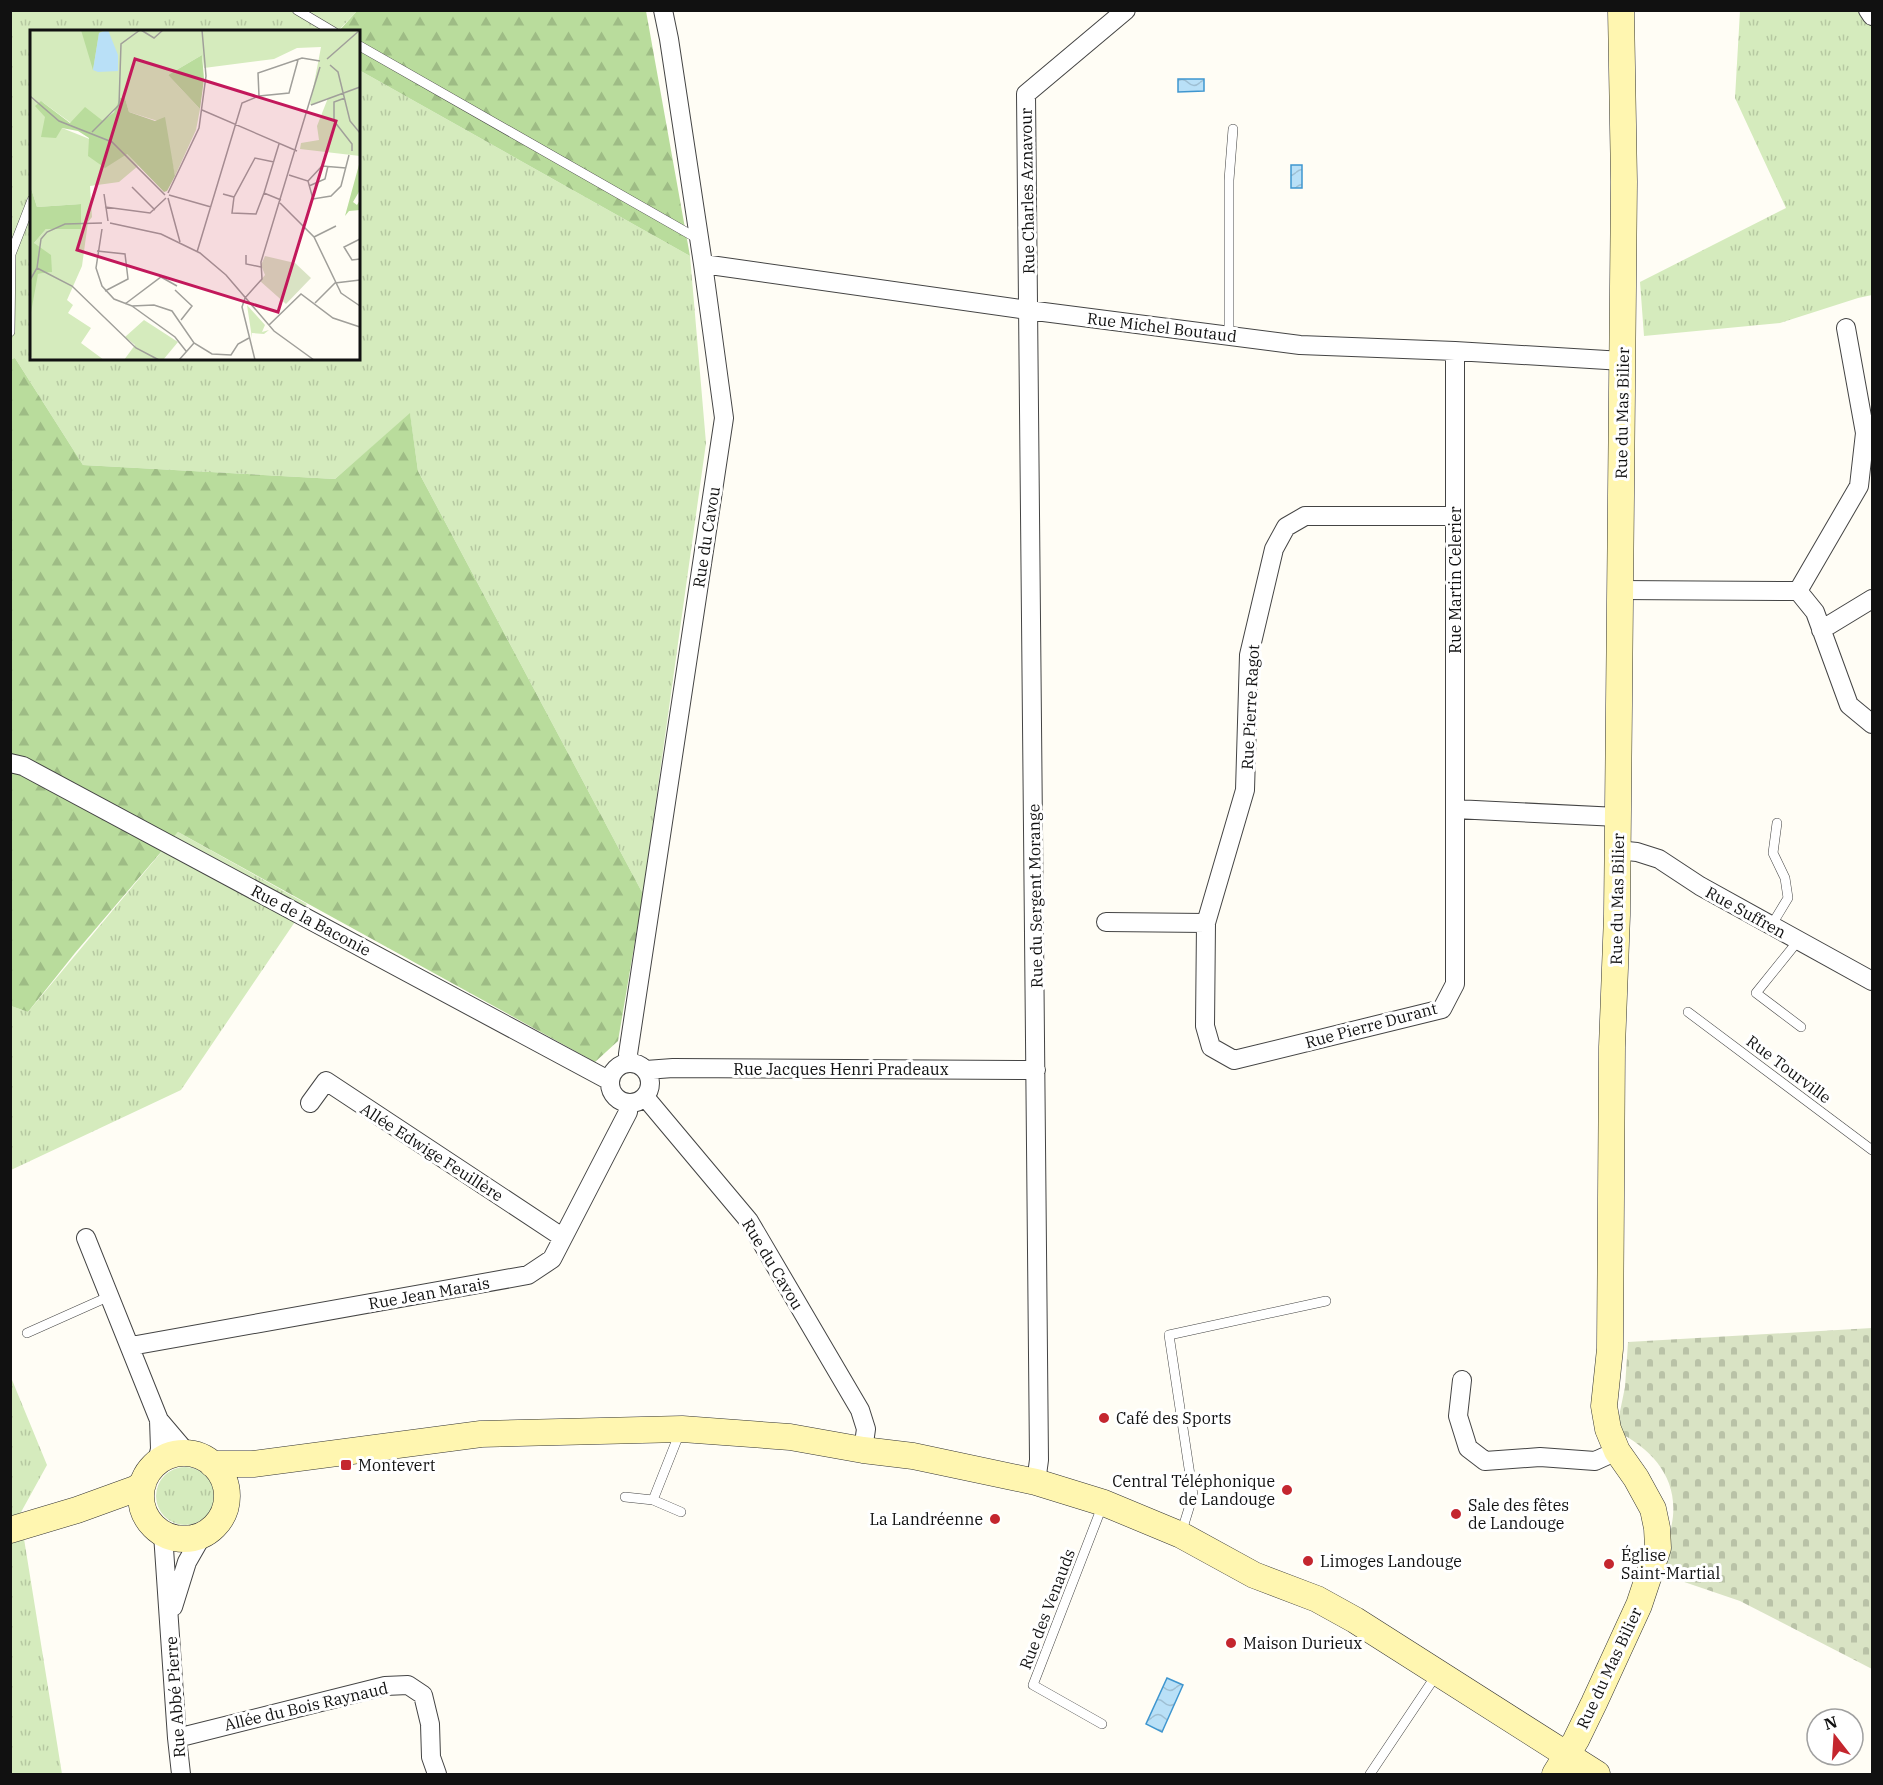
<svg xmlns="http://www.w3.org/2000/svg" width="1883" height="1785" font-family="'IBM Plex Serif',serif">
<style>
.grass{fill:url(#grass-tufts)}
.forest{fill:url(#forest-firs)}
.cemetery{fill:url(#cemetery-stones)}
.water{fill:url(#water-waves);stroke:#3f96cf;stroke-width:1.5}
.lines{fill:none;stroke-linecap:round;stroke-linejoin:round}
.lane-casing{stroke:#444;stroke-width:10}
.street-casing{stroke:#444;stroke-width:20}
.secondary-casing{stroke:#333;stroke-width:27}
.lane{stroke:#fff;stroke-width:9}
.street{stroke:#fff;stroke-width:18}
.secondary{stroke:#fff6b0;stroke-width:26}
.poi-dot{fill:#c4262e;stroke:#fff;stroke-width:2}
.labels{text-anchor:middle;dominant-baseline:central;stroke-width:6;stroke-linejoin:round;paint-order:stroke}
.street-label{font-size:16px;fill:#111;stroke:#fff}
.poi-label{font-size:16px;fill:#111;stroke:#fff;text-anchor:start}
.inset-road{fill:none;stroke:#a09f9a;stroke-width:1.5}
.view{fill:#c2185b;fill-opacity:0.15;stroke:#c2185b;stroke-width:3}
.inset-edge{fill:none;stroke:#111;stroke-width:3}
</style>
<defs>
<pattern id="grass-tufts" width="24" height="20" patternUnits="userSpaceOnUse" patternTransform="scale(1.5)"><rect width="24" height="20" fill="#d5ebbd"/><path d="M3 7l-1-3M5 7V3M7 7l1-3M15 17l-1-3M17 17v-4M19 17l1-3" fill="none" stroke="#b6c8a1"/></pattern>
<pattern id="forest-firs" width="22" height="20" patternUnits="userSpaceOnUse" patternTransform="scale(1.5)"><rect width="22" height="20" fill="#b9dc9c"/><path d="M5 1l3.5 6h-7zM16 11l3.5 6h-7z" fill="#9ebc85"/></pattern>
<pattern id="cemetery-stones" width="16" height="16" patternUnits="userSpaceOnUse" patternTransform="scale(1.5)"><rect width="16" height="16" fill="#d9e3c4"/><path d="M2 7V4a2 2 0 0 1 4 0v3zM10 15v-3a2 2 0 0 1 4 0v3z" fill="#b9c2a7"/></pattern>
<pattern id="water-waves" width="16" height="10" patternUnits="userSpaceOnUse" patternTransform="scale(1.5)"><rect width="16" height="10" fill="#b9e0f7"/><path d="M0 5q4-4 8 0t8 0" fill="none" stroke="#9ebfd3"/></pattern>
</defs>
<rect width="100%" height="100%" fill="#fffdf5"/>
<path class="grass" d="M11,11H357L338,31L32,32V358H358L359,70L690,256L706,443L643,894L418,471L410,414L335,479L83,465L15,358L11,359Z
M1740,11H1872V295L1858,298L1780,323L1644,336L1640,282L1786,208L1735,98Z
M178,832L307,904L181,1090L11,1170V1006L28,1012Z
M10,1375L47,1465L20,1514L62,1774H11Z
M156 1496a29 29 0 1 1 58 0a29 29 0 1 1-58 0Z"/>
<path class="forest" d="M357,11H646L690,256L359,70L358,32H338Z
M15,358L83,465L335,479L410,413L418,471L643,894L618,1041L595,1062L178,832L75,953L28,1012L11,1006V359Z"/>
<path class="cemetery" d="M1872,1328V1669L1740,1601L1652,1571C1658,1559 1667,1545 1670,1532C1683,1485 1657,1451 1616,1431L1625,1387L1628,1342Z"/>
<path class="water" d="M1178,79H1204V91L1178,92Z
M1291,165H1302V188H1291Z
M1167,1678L1183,1685L1162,1732L1146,1724Z"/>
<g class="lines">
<defs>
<path id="lane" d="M297,10L334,32
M358,45L700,240
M10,332L11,254L32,200
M1229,335V180L1233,129
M1771,926L1788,898L1785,878L1773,853L1777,823
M1798,941L1756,993L1801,1027
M1688,1012L1872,1150
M27,1333L110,1296
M625,1497L653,1500L681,1512
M653,1500L680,1432
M1181,1534L1193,1495L1169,1335L1326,1301
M1102,1724L1033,1685L1103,1504
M1370,1774L1437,1674"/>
<path id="street" d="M1868,10L1872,16
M703,264L1028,310L1300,345L1455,351L1623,361
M1846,328L1865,433
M1619,590L1798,591L1815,612L1849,705L1872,724
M1798,591L1859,486L1865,433L1872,424
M1821,630L1872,599
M10,763L23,766L610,1081
M1455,809V351
M1617,850L1637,852L1659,859L1700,886L1872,981
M1106,922L1206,923L1245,790L1249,655L1274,549L1286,527L1305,516H1455
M1206,923L1205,1026L1211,1047L1234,1060L1442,1009L1455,984V809L1618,817
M610 1083a20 20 0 1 1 40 0a20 20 0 1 1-40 0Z
M630,1063L628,1054L724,418L703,264L669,39L663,10
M646,1070L673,1068L1036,1070
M645,1097L749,1221L860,1410L866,1429L863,1450
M310,1103L326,1081L562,1237
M86,1238L159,1420L160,1449L157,1462
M131,1346L528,1275L552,1259L628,1112L629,1103
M1462,1380L1458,1416L1468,1448L1485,1461L1540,1457L1595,1461L1617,1451
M159,1420L187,1453
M1036,1482L1039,1460L1026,94L1126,10
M163,1534L177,1738L181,1774
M173,1607L187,1562L203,1534
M177,1738L385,1686L408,1685L423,1695L430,1724L431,1757L437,1774"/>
<path id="secondary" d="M141 1496a43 43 0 1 1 86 0a43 43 0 1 1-86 0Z
M212,1464H253L481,1434L682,1429L790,1437L863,1450L913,1456L1036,1482L1104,1503L1181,1535L1254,1575L1317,1599L1355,1620L1597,1774
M10,1530L77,1510L135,1489L143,1484
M1555,1774L1576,1740L1594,1703L1639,1605L1658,1548L1657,1528L1653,1509L1636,1478L1617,1451L1608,1429L1604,1406L1610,1349L1612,1047L1617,915L1624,182L1621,10"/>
</defs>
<use href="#lane" class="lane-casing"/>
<use href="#street" class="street-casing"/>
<use href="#secondary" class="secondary-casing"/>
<use href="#lane" class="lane"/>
<use href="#street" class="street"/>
<use href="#secondary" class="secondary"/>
</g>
<g class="poi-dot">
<circle cx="1104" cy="1418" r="6"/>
<rect x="340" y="1459" width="12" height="12" rx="3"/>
<circle cx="1287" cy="1490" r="6"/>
<circle cx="1456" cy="1514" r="6"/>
<circle cx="995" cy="1519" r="6"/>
<circle cx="1308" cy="1561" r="6"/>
<circle cx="1609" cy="1564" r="6"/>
<circle cx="1231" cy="1643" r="6"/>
</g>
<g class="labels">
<g class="street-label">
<text transform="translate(1027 191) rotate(-91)">Rue Charles Aznavour</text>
<text transform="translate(1162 327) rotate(7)">Rue Michel Boutaud</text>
<text transform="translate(1622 413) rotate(-89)">Rue du Mas Bilier</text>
<text transform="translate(706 537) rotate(-81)">Rue du Cavou</text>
<text transform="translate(1455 580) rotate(-90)">Rue Martin Celerier</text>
<text transform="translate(1250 707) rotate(-87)">Rue Pierre Ragot</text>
<text transform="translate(1035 896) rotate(-91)">Rue du Sergent Morange</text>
<text transform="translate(1617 899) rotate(-89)">Rue du Mas Bilier</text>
<text transform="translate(1746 912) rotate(29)">Rue Suffren</text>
<text transform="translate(311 920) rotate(28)">Rue de la Baconie</text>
<text transform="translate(1371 1025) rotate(-15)">Rue Pierre Durant</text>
<text x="841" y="1069">Rue Jacques Henri Pradeaux</text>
<text transform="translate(1789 1069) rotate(37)">Rue Tourville</text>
<text transform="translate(432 1152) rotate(33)">Allée Edwige Feuillère</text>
<text transform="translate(773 1264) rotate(59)">Rue du Cavou</text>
<text transform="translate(429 1293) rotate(-10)">Rue Jean Marais</text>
<text transform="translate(1047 1609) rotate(-69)">Rue des Venauds</text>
<text transform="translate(1609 1668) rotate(-65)">Rue du Mas Bilier</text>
<text transform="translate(175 1697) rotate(-94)">Rue Abbé Pierre</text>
<text transform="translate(306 1706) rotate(-13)">Allée du Bois Raynaud</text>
</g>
<g class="poi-label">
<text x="1116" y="1418">Café des Sports</text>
<text x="358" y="1465">Montevert</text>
<text x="1275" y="1481" text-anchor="end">Central Téléphonique<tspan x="1275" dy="18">de Landouge</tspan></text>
<text x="1468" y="1505">Sale des fêtes<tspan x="1468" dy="18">de Landouge</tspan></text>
<text x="983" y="1519" text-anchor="end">La Landréenne</text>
<text x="1621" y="1555">Église<tspan x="1621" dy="18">Saint-Martial</tspan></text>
<text x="1320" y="1561">Limoges Landouge</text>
<text x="1243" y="1643">Maison Durieux</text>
</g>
</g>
<g transform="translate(30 30)">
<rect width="330" height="330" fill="#fffdf5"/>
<path d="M0,0H330V126L270,119L271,113L289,110L287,96L298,68L280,75L291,17L267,18L244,29L174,38L172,25L138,45L170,79L166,100L145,146L134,93L99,82L95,68L73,92L41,93L11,71L32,98L97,124L108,136L89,152L60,156L62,187L58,192L52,236L37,270L43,275L38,283L61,298L51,313L74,330H4L0,326V288L4,252L8,244L21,242L4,213L16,199L51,174L7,177L0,155ZM217,275L235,295L232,302L239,300L234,304L222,303V308ZM114,290L148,312L133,330H94L105,315L95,307Z" fill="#d5ebbd"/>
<path d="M51,0H74L69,3L63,40ZM172,25L174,49L170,79L138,45ZM90,68H95L99,82L125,91L135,87L145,146L137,161L134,162L97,124L75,138L58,126L59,108L48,101L32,98L26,108L11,107L15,87L5,76L11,71L40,93L55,77L73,91L84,82ZM330,131V160L323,172L327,175L330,170V180L319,181L315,186ZM0,155L7,177L51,174V199H16L4,213L21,225L22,242L8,244L0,288Z" fill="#b9dc9c"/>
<path d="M235,226L265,233L281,248L256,274L230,251L235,245L231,235Z" fill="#d9e3c4"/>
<path d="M78,0L88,25V41L68,42L63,40L69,3Z" fill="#b9e0f7"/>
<path class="inset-road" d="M111,0L124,8L133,0M297,29L330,0M300,35L308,42L320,91L330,103M0,66L29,91L82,112L135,165M229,66L259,63L268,30M315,68L304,72V91L322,114V121M281,75L330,57M172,80L267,121M62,102L89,75L91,14L110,0M259,145L278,151L283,169L301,166L311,156L319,125M278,151L292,136L316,138M279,156L295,149L298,136M102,157L125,180M138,163L169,98L176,46L172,0M234,163L249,114M74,164L78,191M193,164L204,167L225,128L244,132M139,165L181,177M204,167L202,183L226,184L234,163L251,170M138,168L150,212M250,173L284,207L311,263L330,276M75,177L120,183L136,168M80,193L131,204L170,223L196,245L244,301L284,330M72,199L66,238L72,256L84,269L102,276L124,275L142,281L164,313L182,324L201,325L208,314L219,308M284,207L306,196M330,209L314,217L322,230L330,229M67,221L95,224L98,249L75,261M167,222L212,73L229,66L228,43L272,28L290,31M216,225V234L231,237M7,238L42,256L106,318L129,330M0,250L7,238L11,209L17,202L35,194L72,193M145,260L162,276L151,290M215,268L232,249L231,232L290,37M215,268L212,277L225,330M285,273L305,253L330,250M95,274L131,247L147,256M102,276L145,307L156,321M239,295L271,264L303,288L330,297M149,330L164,313"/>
<path class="view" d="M105,29L306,91L248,282L47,220Z"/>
<rect width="330" height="330" class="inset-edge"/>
</g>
<rect width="1883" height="1785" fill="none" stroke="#111111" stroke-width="24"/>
<g transform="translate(1835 1737) rotate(343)"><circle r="28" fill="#ffffff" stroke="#a0a0a0" stroke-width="1.5"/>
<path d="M0-4.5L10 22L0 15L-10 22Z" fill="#c4262e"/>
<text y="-9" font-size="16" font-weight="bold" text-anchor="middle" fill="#111111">N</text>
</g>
</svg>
